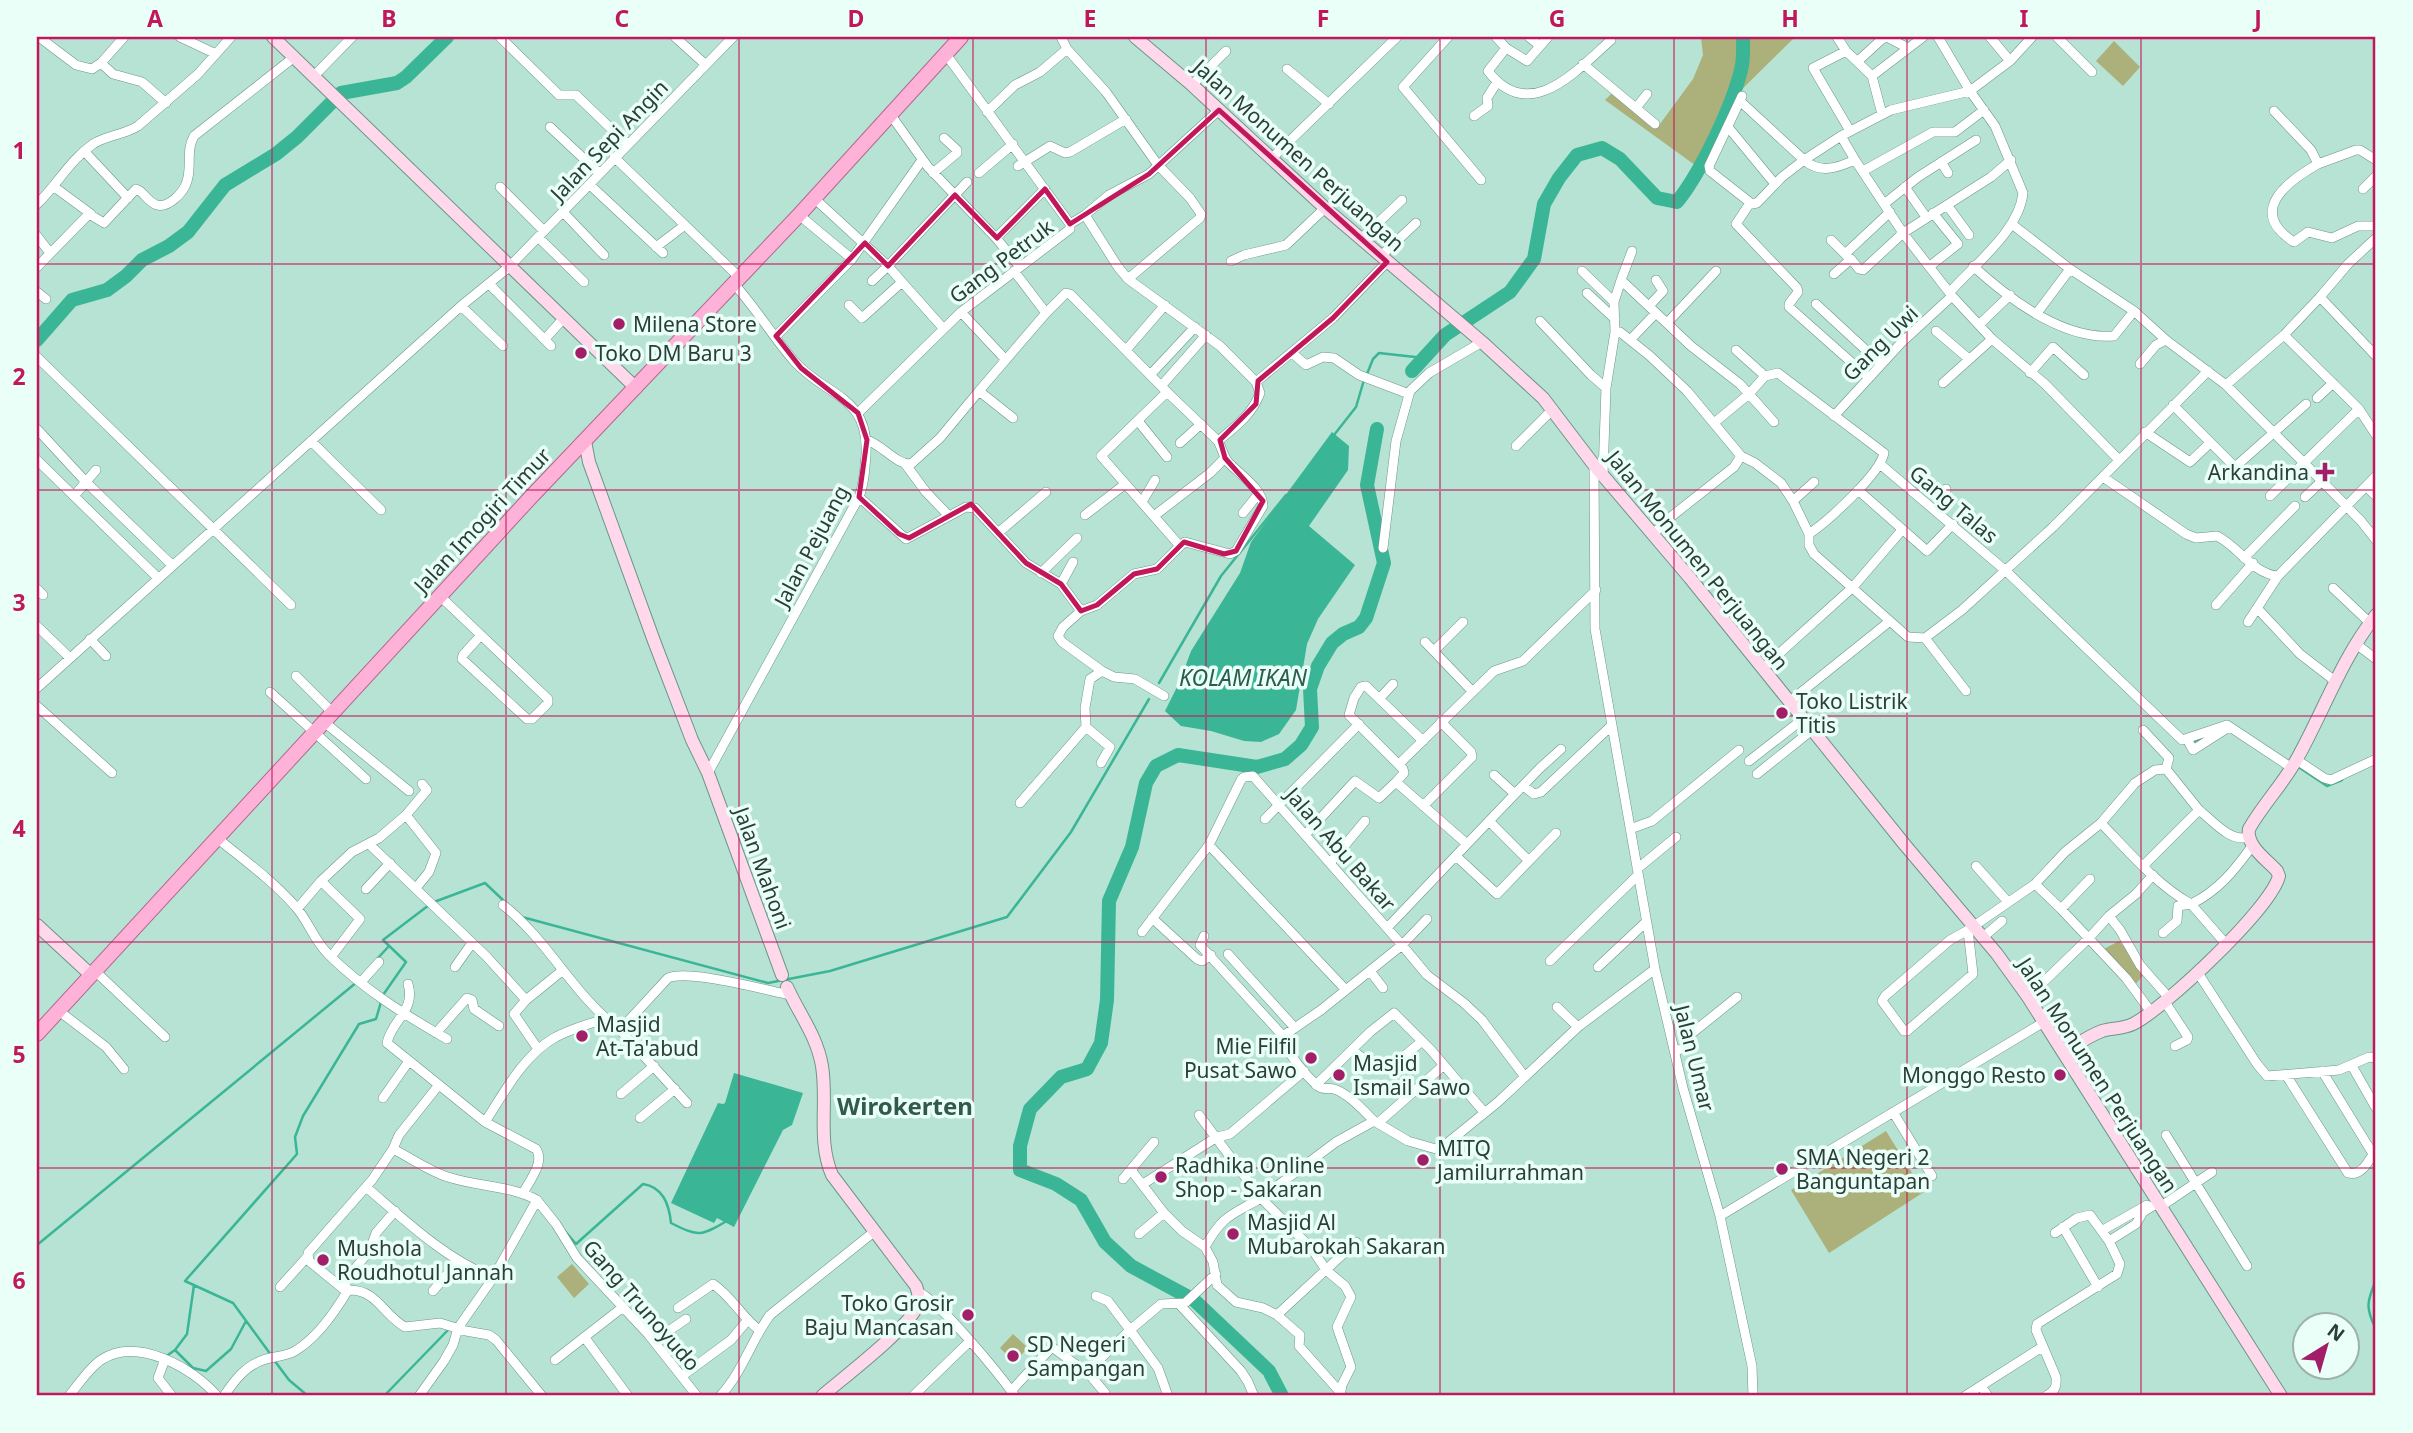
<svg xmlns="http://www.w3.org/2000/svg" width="2413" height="1433" font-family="'Noto Sans',sans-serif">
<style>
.green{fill:#acb07a}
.water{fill:#3ab696}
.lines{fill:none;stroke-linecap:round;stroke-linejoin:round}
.stream{stroke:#3ab696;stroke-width:2.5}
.river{stroke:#3ab696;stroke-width:14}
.street-casing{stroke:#6c9688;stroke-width:10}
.secondary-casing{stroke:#6c9688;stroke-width:14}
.primary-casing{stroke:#b4688e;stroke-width:16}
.street{stroke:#fff;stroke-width:9}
.secondary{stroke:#ffd9eb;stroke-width:12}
.primary{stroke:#feb2d7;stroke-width:14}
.marked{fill:none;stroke:#c2185b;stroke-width:5;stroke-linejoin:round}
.grid{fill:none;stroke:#c2185b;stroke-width:2;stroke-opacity:0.55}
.poi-dot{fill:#a31e69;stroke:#e9fff7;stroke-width:2.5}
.labels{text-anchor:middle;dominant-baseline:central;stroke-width:7;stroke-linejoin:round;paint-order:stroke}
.street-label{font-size:21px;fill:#2c3e38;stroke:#e9fff7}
.poi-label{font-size:21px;fill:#2c3e38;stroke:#e9fff7;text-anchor:start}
.water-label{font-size:23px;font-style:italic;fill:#2b5d4e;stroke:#e9fff7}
.quarter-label{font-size:24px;font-weight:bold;fill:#31594d;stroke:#e9fff7}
.neatline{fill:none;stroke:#c2185b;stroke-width:2.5}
.grid-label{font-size:23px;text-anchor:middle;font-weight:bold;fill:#c2185b}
</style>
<rect width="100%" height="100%" fill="#b7e3d4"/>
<path class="green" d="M1701,37H1795L1727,104L1699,168L1605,100L1612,93L1657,128L1693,79L1703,55Z
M2114,41L2140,67L2123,86L2096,61Z
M2119,941L2146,972L2134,986L2102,950Z
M1886,1131L1924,1192L1829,1253L1791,1190Z
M572,1264L589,1284L574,1298L557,1277Z
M1013,1334L1028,1348L1014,1362L1000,1348Z"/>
<path class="water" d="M1332,432L1349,446L1348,470L1309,526L1355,565L1318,619L1307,644L1296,710L1279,734L1261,742L1244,741L1211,731L1181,726L1165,711L1180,681L1191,651L1240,573L1251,542Z
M734,1073L803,1093L792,1125L783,1130L734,1227L717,1218L714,1223L671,1203L718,1103L723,1104L725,1103Z"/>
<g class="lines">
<path class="stream" d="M1367,374L1373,359L1379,353L1424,358
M1334,435L1356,407L1364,380
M1159,683L1221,576L1286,495
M2193,742L2206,736
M2297,766L2327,786L2342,780
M434,902L485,883L504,901
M522,917L768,983L830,971L1007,917L1071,832L1149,699
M377,959L389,946
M383,995L406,962L383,940L429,905
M564,1230L576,1244L643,1184C663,1187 669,1204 671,1223C697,1236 700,1237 725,1222
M37,1245L357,982
M2376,1280C2367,1301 2365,1308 2376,1329
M175,1350L187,1334L194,1285
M271,1355L233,1303L185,1281L297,1154L295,1137L303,1116L359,1024L376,1019L381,1002
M165,1357L175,1350L193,1368L206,1371L231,1349L246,1321
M274,1360L289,1380L308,1396
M384,1396L449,1329"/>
<path class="river" d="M37,340L72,300L107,290L126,276L142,260L169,246L188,232L225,185L276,154L297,137L341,93L397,83L406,77L447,37
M1412,371L1445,335L1510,292L1534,259L1544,204L1559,178L1577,155L1602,148L1620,159L1657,198L1677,202C1701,172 1732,107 1741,70C1744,59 1743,47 1743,37
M1282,1396L1269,1371L1194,1300L1131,1266L1105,1242L1081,1200L1056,1184L1020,1170V1146L1030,1109L1061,1077L1087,1069L1101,1043L1107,1000L1109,901L1132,847L1146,783L1156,766L1178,755L1257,767L1285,759L1301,745L1312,727L1310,689L1318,666L1332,643L1343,634L1359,627L1366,618L1384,563L1367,485L1377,429"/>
<defs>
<path id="street" d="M39,37L76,65L92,69L101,63L124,37
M180,37L216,54
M500,37L559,95H576L627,144
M675,37L706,65
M1061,37L1067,49L1106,92L1158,165L1190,198L1201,214L1200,218L1128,279
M1448,37L1403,87L1481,180
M1496,37L1506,48L1527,61L1548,37
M1529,37L1539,45
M1837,37L1846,51L1872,76L1923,37
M1887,37L1908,48
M1938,37L1970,91L1995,126L2023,193C2019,231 1975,264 1950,292
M1990,37L2010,61
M2057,37L2092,72
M1506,48L1488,71C1529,125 1576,71 1611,40
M1846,51L1813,68L1850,131
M1858,61L1882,39L1887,37
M101,63L113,74L142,82L166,103
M1583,64L1655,124
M1287,69L1329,104
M1872,76L1882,114
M313,77L352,37
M1192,85L1226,51
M1742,96L1709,166L1710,171L1752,204L1757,203L1782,177L1804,160C1820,174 1837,168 1855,160L1903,233L1952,296L1992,339L2045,384L2119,460
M1740,101L1804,160L1841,136L1891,110L1970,91L2010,61L2032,37
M1636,108L1647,94
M2274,111L2311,150L2318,164L2356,150H2360L2376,160
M987,112L1015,85L1040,72L1067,49
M890,114L928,167L996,238L1045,189
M1474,116L1488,106L1487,98L1497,82
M550,127L599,173
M1728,127L1775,184
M1841,136L1855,160
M85,152L128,198
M614,157L740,278
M1271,159L1397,37
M1941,162L1948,173
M2318,164C2286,182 2247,212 2294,242L2308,232L2332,238L2358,226H2376
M1018,166L1050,146L1065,153L1070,152L1126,119
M1863,171L1933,132H1955L1984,110
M933,173L957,153V150L944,138
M979,173L1013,144
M590,185L663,253
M53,186L91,214
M500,187L544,231
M1905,187L1926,217
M2363,189L2376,176
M814,198L888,266L967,182
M1750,203L1736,224L1797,288L1798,292L1789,304V307L1868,377
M37,204C57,185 70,160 93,144C107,135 124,135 138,126L198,74L231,37
M1884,204L1918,177L1976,140
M1947,205L1969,235
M563,212L604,255
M799,215L852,259
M1085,215L1118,267L1128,279L1220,346L1256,382L1333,318L1387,262
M1070,224L1085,215L1109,195L1149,174L1219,110
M2013,225L2070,269L2134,311L2166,340L2226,385L2316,475L2361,521L2376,540
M37,236L50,253
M538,237L584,282
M996,238L1020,267
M2376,238L2348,264L2320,297L2376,356
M1361,239L1402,200
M1831,240L1847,256
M656,247L685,225
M1632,251L1621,280L1691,346L1740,384L1774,422
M1845,254L1890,212
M1382,255L1416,223
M1231,261L1244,255L1286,245L1325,208
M1930,266L1958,244L1933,213
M1973,266C2009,299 2063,340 2114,336L2134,311
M37,267L89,214L104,223L136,189C144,191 147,202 157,205C168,208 182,194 186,184C193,168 185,152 194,136L293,58
M1014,271L1046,313
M1582,271L1614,302
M1834,274L1851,259L1859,269L1863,270L1903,233L1991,177L2011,160
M902,282L943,328
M489,284L551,346
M37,292L46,299
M1587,293L1615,319
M1816,304L1881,364
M849,305L862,318L902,282L888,266L872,281
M461,306L503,346
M1649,306L1663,291L1656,280
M961,312L1005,359
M2037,313L2070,269
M1540,321L1591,375L1606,388
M1667,323L1716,271
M1979,325L2010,295
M1936,331L1969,359
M1615,332L1614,302L1621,280
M2284,335L2359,409L2376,435
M776,336L852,259L922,160
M545,339L563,319
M1631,339L1655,314
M1127,349L1165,305
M1736,350L1765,376
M1292,353L1306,365L1323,357L1334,358L1359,375L1409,394
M37,357L291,605
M2140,364L2156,345L2166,340
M2030,373L2053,347L2084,375
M1151,374L1195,327
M1943,383L1992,339
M1162,385L1206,335
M2226,385L2284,335L2320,297
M1167,392L1218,441
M2317,398L2333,383
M2173,405L2235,467L2306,404
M858,413L961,312L1070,229V224L945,53
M1834,416L1901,343L1952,296
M1013,418L979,391L1046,313L1066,293L1070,294L1167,392L1101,456L1180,546L1157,569L1134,574L1097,605L1081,611
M1138,421L1167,457
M1714,423L1749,394L1765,376L1778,373L1884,453C1880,474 1828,521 1809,534
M37,429L86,482L172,565
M2145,432L2190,462L2210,443
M867,440C882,445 897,465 911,464L940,438L979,391
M311,441L381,510
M1180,443L1201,424
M1516,446L1553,409
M37,460L158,578
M1880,464L2006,571L2182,740L2227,725L2292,768
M906,465L926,492L949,516
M1594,466L1595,629L1655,969L1683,1088L1720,1216L1752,1366L1753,1396
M1603,475L1606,388L1615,332H1620L1650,356L1687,391L1741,456L1755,463L1781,483L1793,501L1809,534V545L1814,554L1908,637L1925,638L1966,691
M2103,477L2186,534L2196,538L2217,536C2238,546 2253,574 2278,576L2376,476
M2366,486L2376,496
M1858,490L1927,551L1953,524
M74,496L96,470
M2270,496L2359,409
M859,497L906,539L966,507L975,508L1026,563L1061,584L1081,611L1063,627L1058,636L1062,642L1102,671L1114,677L1135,679L1164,696
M2305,497L2322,481
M1793,501L1814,482
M1142,502L1155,480
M1243,513L1259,493
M1941,514L1946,489
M1085,515L1124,485
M1154,516L1210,473L1225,458
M998,533L1046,492
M1652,535L1672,516L1734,467L1741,456
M1180,546L1185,542L1230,554L1236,551L1263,506C1263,489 1239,474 1228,462C1223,456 1222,448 1218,441C1235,427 1252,415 1260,393L1256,382
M1383,548L1396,441L1410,391L1429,373L1482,342
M2244,558L2295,506
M1041,573L1077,538
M1061,584L1073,562
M2333,588L2370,623
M37,589L43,595
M441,597L548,699V703L532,719H527L462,659L463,655L481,635
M2216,605L2253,563
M2257,608L2300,654L2335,681
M2248,622L2278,576
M37,626L70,658
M1925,638L1962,610L2053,527L2208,371
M90,639L106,656
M1425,642L1472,691
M2356,644L2376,659
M1434,651L1463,622
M1762,669L1853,587L1902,530
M296,676L333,713
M37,688L461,306L509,267L733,37
M270,692L366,779
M1380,698L1393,684
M1789,702L1890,621
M37,706L112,773
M324,722L409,791
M2143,730L2169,758L2166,769
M2187,739L2193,750L2229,727
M1423,741L1366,686L1361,687L1354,698L1349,715L1403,769L1404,773L1396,782L1467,844L1539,769L1561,749
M2297,760L2324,778L2331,780L2376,759
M1749,761L1803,719
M1101,763L1110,747L1086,727L1085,708L1090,679L1102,671
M1399,764L1494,671L1523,661L1596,590
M708,773L859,497C864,484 865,469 866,454C869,395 826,397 794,361C773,337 756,308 734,284
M1757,774L1812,730
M1494,775L1515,794
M1523,786L1534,794L1541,792L1611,726
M1020,803L1086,727
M1423,806L1472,757L1471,752L1441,722
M406,815L427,790L422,784
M1265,819L1359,724
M1489,821L1529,861
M2101,823C2128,851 2157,885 2191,904C2218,891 2235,870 2252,846
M1630,829L1652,821L1739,750
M1305,835L1355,781L1379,798L1396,782
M217,838C244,860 272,880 295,906C308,920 313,939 328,954C363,989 405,1015 447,1039
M369,844L486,956L526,1000
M1209,845L1241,780L1244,777L1253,776L1402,945L1427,919
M1456,856L1497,894L1556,833
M1330,863L1365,821
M2144,865L2199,810C2212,820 2231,843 2248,837
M1976,866L2008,902
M1637,869L1676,837
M2090,879L2061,909L2126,978L2151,1012
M321,881L360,919L331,957
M2035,884L2061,909
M366,889L390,863
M503,905C549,941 573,995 620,1030
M298,908L321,881L352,852L379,838L406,815L436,853L429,872L416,888
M2109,916L2120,930L2140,965L2169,998
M1152,918L1197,959L1202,961L1211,955
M1387,928L1467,844
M1968,930L1973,974L1907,1031H1904L1882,1001L1885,996L1950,940L1968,930L2035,884L2065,852L2101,823L2135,783L2155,770L2166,769L2199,810
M1142,932L1209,845L1346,990
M2163,933L2177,921L2178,906L2191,904L2226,944
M1204,936L1200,945L1283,1036C1283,1049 1308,1078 1318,1086C1324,1091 1328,1087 1334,1089C1349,1094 1363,1110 1374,1121
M1982,938L2002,921
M1228,954L1295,1028
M1550,961L1638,875
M455,967L472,943
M1598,967L1646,922
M95,971L165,1037
M1370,971L1383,988
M2198,973L2257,1064L2267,1076L2339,1070L2369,1057L2376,1058
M361,982L379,962
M408,984C416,1011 392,1019 387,1043L485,1122L536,1149C545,1162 530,1180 523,1193
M2028,997L2089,938L2109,916L2136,894L2153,875
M2165,1002L2188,1037L2187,1040L2175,1046
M59,1011L106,1047L124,1069
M1578,1027L1655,969
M436,1033L467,998L472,1000L474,1009L499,1026
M1283,1036L1321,1010L1402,945L1427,975L1464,1003L1482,1020L1525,1077
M538,1049L514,1014L526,1000L563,970
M1352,1050L1375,1067
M1674,1051L1686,1048L1691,1034L1737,997
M1392,1066L1421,1042
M2352,1066L2376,1108
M2322,1071L2373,1154
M2286,1075L2348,1173C2362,1177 2369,1160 2376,1149
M1316,1085L1370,1032L1394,1013L1431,1050L1484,1112
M621,1094L654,1066
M383,1098L409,1061
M687,1103L620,1030L668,978C688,969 765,990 791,995
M1893,1112L1932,1176
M1199,1115L1261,1198L1336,1142L1374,1121L1408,1141L1436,1149L1445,1145L1498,1102L1578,1027L1557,1007
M640,1118L675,1089
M485,1122C504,1093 523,1056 554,1038C570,1029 588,1024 605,1019
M1378,1123L1444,1065
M2166,1135L2247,1266
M393,1149C411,1158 429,1171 448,1177C478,1187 509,1185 537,1200L493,1278L458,1328L453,1345L444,1361L419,1396
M1131,1170L1164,1213
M1123,1179L1154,1142
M1143,1184L1217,1137L1230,1134L1304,1071
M366,1187C406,1221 444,1258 493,1278
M537,1200L556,1224L577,1258L648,1334L697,1396
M2160,1207L2212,1172
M1720,1216L2044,1022
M2063,1227L2098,1287
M2103,1230L2147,1205
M1139,1234L1164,1213L1182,1231L1205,1247
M2109,1241L2136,1224L2143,1212L2158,1203
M280,1287L308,1256
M348,1290L344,1282L370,1250L376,1233L395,1211
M433,1291L458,1261
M347,1292L309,1261L308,1253L372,1180L393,1149L399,1135L438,1086
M918,1292C940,1301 999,1374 1015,1396
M1180,1305L1241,1371L1248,1382L1254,1396
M678,1308L713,1284C731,1296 742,1317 759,1330
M1277,1315L1356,1242
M585,1338L628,1396
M654,1341L686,1319
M165,1359L158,1378L172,1396
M555,1360L623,1307
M1090,1375L1105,1393L1104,1396
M682,1376L731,1340L747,1321
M1981,1386L1988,1396
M1011,1391L1052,1347L1090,1375L1097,1362L1130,1330L1108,1301L1096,1296
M69,1396C78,1385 89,1368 101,1360C137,1336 193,1368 217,1396
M224,1396C234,1381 245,1366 263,1360C274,1356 285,1357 295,1351C317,1338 335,1312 348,1290C377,1289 383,1315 405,1327L440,1323L466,1331L489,1335L496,1340L542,1396
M720,1396C742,1373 751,1341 770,1315L875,1231
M913,1396L969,1342
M1168,1396L1158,1368L1130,1330L1161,1304L1185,1303L1216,1274
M1340,1396L1342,1385L1351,1367L1337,1327L1351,1297L1345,1286L1326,1270L1312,1249L1261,1198C1230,1216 1223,1215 1205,1247L1213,1262L1217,1285L1236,1302L1263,1308L1277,1315L1300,1335L1299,1346L1340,1392
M1965,1396L2042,1347
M2046,1396C2055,1391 2057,1387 2056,1377L2036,1330L2037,1324L2117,1274L2120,1264L2109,1241L2090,1215L2077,1218L2055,1233"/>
<path id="secondary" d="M273,37L636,388
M1135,37L1192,85L1325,208L1482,342L1543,398L1594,465L1690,578L1905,845L1997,954L2028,997L2281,1396
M585,441L589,462L654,641L692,740L708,773L782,975
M37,925L91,975
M787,987C799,1014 817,1036 822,1066C828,1103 817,1140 832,1175L916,1286C919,1294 920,1300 916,1308C907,1329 843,1378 822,1396
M2064,1053C2076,1045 2088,1036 2102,1031C2112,1028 2123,1029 2133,1024C2165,1008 2271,908 2279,876L2277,871C2266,859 2246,846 2249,829C2263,804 2284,783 2298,757C2324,710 2342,658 2376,615"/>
<path id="primary" d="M37,1034L531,497L799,215L961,37"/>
</defs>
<use href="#street" class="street-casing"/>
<use href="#secondary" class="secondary-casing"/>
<use href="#primary" class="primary-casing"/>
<use href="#street" class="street"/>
<use href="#secondary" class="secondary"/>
<use href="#primary" class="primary"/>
</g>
<path class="marked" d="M1219,110L1387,262L1333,318L1258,381L1256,404L1220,440L1225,458L1263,501L1236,551L1224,554L1184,542L1157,569L1134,574L1097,605L1081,611L1061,584L1026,563L971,504L909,538L899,534L859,497L867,440L858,413L801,368L776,336L865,243L888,266L955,195L997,238L1045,189L1070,224L1149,174Z"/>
<path class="grid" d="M272,37V1396M506,37V1396M739,37V1396M973,37V1396M1206,37V1396M1440,37V1396M1674,37V1396M1907,37V1396M2141,37V1396M37,264H2376M37,490H2376M37,716H2376M37,942H2376M37,1168H2376"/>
<g class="poi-dot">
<circle cx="619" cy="324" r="7"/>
<circle cx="581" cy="353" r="7"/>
<path d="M2321.5 461.5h7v7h7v7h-7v7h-7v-7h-7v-7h7z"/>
<circle cx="1782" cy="713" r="7"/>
<circle cx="582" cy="1036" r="7"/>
<circle cx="1311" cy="1058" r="7"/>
<circle cx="1339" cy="1075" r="7"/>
<circle cx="2060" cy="1075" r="7"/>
<circle cx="1423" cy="1160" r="7"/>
<circle cx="1782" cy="1169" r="7"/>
<circle cx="1161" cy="1177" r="7"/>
<circle cx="1233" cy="1234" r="7"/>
<circle cx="323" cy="1260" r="7"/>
<circle cx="968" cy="1315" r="7"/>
<circle cx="1013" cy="1356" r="7"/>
</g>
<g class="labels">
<g class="street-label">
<text transform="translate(609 140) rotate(-46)">Jalan Sepi Angin</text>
<text transform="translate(1299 155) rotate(42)">Jalan Monumen Perjuangan</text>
<text transform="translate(1001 261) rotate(-37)">Gang Petruk</text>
<text transform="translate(1880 343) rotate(-45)">Gang Uwi</text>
<text transform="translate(1954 504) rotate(40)">Gang Talas</text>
<text transform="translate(482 520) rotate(-47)">Jalan Imogiri Timur</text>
<text transform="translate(811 546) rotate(-62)">Jalan Pejuang</text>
<text transform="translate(1698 560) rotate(51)">Jalan Monumen Perjuangan</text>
<text transform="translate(1341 849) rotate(49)">Jalan Abu Bakar</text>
<text transform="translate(763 868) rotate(70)">Jalan Mahoni</text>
<text transform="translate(1695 1058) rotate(76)">Jalan Umar</text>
<text transform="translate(2098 1075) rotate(57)">Jalan Monumen Perjuangan</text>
<text transform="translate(642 1305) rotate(49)">Gang Trunoyudo</text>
</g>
<g class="poi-label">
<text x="633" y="324">Milena Store</text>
<text x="595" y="353">Toko DM Baru 3</text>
<text x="2309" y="472" text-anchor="end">Arkandina</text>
<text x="1796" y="701">Toko Listrik<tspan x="1796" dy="24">Titis</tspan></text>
<text x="596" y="1024">Masjid<tspan x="596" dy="24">At-Ta'abud</tspan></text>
<text x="1297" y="1046" text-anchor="end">Mie Filfil<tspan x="1297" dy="24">Pusat Sawo</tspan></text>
<text x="1353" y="1063">Masjid<tspan x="1353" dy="24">Ismail Sawo</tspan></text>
<text x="2046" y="1075" text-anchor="end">Monggo Resto</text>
<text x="1437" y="1148">MITQ<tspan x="1437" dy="24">Jamilurrahman</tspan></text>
<text x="1796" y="1157">SMA Negeri 2<tspan x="1796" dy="24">Banguntapan</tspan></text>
<text x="1175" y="1165">Radhika Online<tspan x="1175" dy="24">Shop - Sakaran</tspan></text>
<text x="1247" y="1222">Masjid Al<tspan x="1247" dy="24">Mubarokah Sakaran</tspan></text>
<text x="337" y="1248">Mushola<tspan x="337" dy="24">Roudhotul Jannah</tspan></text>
<text x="954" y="1303" text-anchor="end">Toko Grosir<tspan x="954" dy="24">Baju Mancasan</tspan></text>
<text x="1027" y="1344">SD Negeri<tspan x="1027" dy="24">Sampangan</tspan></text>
</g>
<g class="water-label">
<text x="1243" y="677">KOLAM IKAN</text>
</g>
<g class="quarter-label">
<text x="905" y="1105">Wirokerten</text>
</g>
</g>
<rect width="2413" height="1433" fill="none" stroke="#e9fff7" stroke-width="77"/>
<g transform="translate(2326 1346) rotate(37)"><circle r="33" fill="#e9fff7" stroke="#9db2ab" stroke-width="2"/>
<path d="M0-5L12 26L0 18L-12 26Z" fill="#a31e69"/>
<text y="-10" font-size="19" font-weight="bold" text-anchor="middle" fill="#2c3e38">N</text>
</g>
<rect x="38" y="38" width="2336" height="1356" class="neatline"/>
<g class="grid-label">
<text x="155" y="27">A</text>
<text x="389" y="27">B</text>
<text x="622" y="27">C</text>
<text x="856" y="27">D</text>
<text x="1090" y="27">E</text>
<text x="1323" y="27">F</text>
<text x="1557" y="27">G</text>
<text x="1790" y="27">H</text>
<text x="2024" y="27">I</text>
<text x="2258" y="27">J</text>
<text x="19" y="159">1</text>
<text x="19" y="385">2</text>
<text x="19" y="611">3</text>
<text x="19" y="837">4</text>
<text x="19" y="1063">5</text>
<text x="19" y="1289">6</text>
</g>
</svg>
